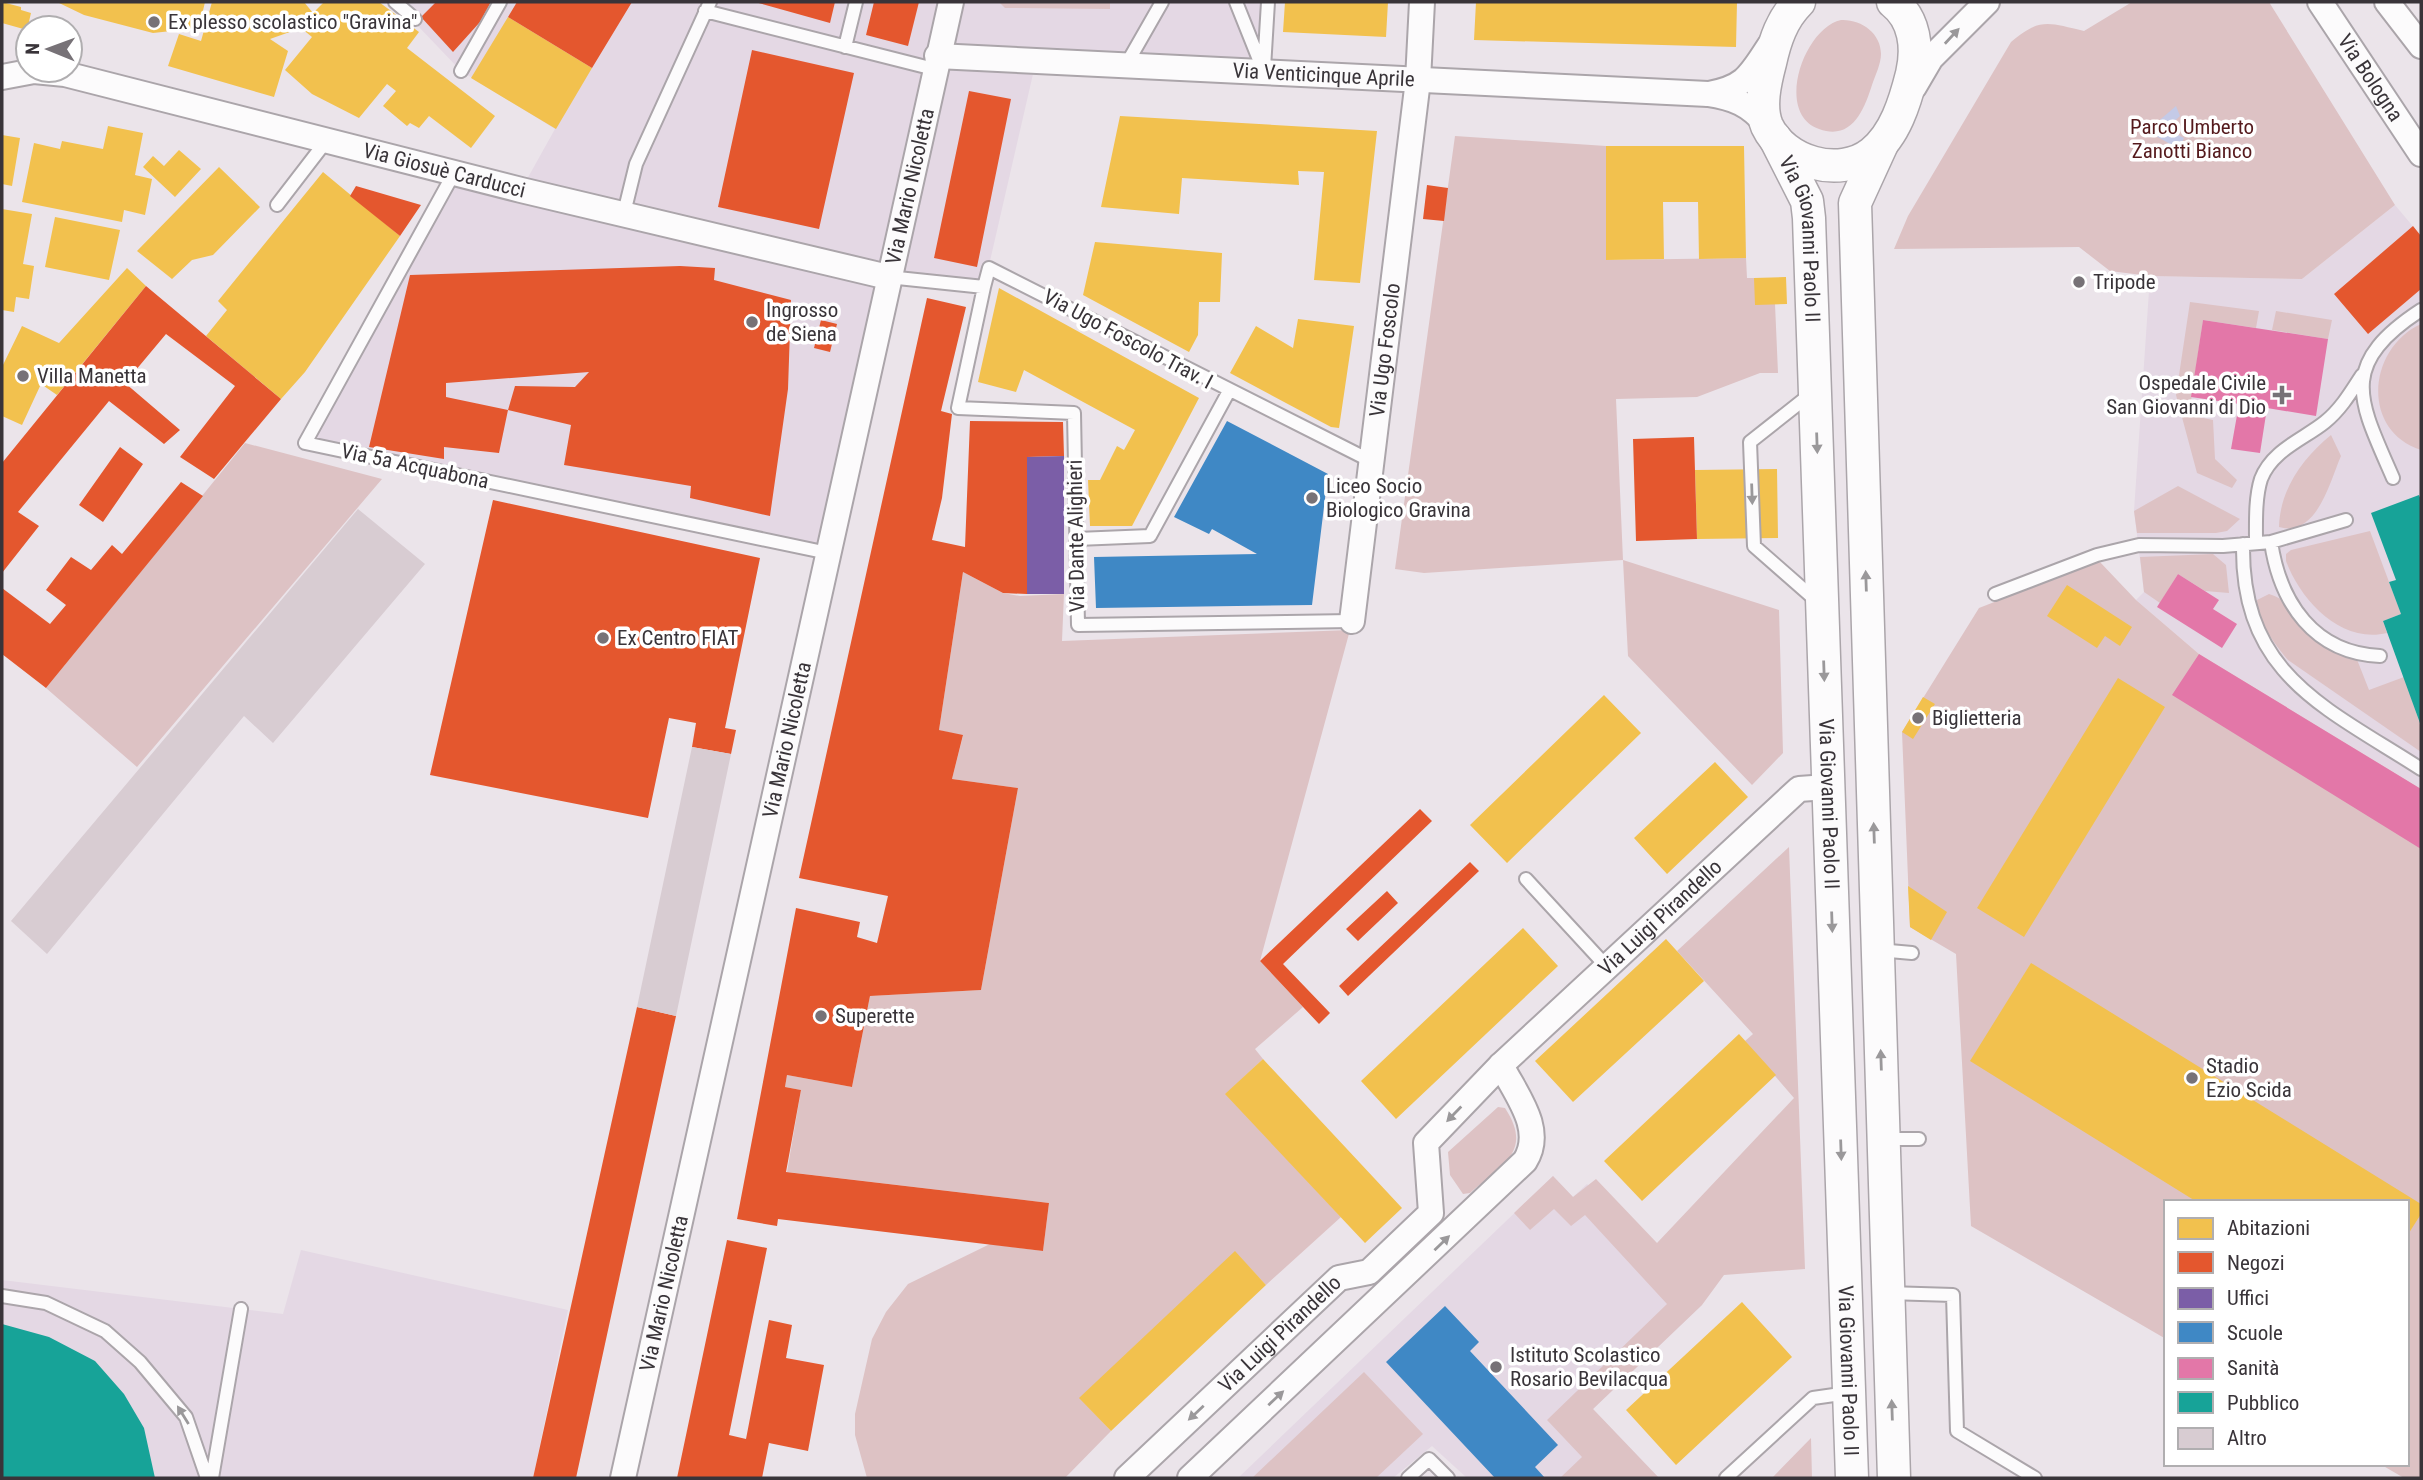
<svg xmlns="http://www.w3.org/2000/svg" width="2423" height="1480" font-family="'Roboto Condensed',sans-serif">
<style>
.built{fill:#e4d8e4}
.green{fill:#ddc2c4}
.water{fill:#c4cae7}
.homes{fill:#f2c14e}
.shops{fill:#e4572e}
.offices{fill:#7b5ea7}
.schools{fill:#3f88c5}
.health{fill:#e377a8}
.public{fill:#17a398}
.building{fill:#d8ccd2}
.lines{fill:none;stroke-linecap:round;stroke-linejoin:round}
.service-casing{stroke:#aba5aa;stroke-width:16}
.minor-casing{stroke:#aba5aa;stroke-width:28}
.tertiary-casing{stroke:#aba5aa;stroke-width:35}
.service{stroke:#fcfbfc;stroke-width:12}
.minor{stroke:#fcfbfc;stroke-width:24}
.tertiary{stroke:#fcfbfc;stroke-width:32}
.oneway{fill:#9a989a}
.poi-dot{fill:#777277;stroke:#fff;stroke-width:2.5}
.labels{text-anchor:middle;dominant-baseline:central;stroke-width:7;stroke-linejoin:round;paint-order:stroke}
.poi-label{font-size:21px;fill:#393439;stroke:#fff;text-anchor:start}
.street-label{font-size:21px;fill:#393439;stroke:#fff}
.park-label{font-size:21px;fill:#551a1d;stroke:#fff}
</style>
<rect width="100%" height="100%" fill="#ebe4ea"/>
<path class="built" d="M395,2H1268L1264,72L1036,61L984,287L889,277L828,553L305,443L454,173L521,190L555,129L461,71Z
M2395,205L2421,236V789L2199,654L2136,600L2144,592L2134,511L2150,276L2302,279Z
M1553,1176L1573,1197L1587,1184L1702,1305L1593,1409L1659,1478H1467L1432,1446L1393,1478H1238Z
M301,1250L568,1310L533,1478H2V1280L283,1314Z"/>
<path class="green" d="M999,2H1110V9L1012,8H1005Z
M2132,2H2269L2395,205L2302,279L2150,276L2110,271L2079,247L1894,249L1908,216L2011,42C2040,17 2049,23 2084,31Z
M1841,20C1861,19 1881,33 1881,54C1881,64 1875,76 1872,85C1864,110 1852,141 1819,129C1774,113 1804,28 1841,20Z
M1455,136L1606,146L1607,260L1746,258L1747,278H1754L1775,304L1778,373H1760L1697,397L1616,399L1623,560L1779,610L1783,753L1752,785L1628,656L1623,560L1424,573L1395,569Z
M2190,302L2259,311L2256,328L2203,320L2189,415L2213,420L2215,459L2237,480L2232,488L2197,473L2176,395Z
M2276,311L2332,320L2328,339L2272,330Z
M2421,324V450C2360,430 2368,348 2421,324Z
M2331,435L2341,456C2330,481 2317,538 2279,527C2280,489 2303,458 2331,435Z
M245,443L382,479L137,767L46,688Z
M2178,486L2240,519L2227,531L2216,533H2137L2134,511Z
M2370,531L2401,614L2383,621L2387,633C2341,644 2301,601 2286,561V554L2291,550Z
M2213,554L2226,565L2229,593L2205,591L2178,574L2160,603L2144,592L2140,557Z
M2099,561L2136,600L2199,654L2421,789V1478H2404L2380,1464H2407V1202H2166V1339L1971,1226L1956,954L1910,927L1902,732L1979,608Z
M963,572L1003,593L1020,596L1064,594L1062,641L1350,630L1260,961L1303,1007L1255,1049L1263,1059L1226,1094L1341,1217L1266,1285L1235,1252L1080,1398L1111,1431L1065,1478H867L855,1435V1414L872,1339L886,1312L908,1284L990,1244L1043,1251L1049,1203L787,1172L801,1090L785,1087L787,1075L852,1087L870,996L981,990L1018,788L952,779L963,736L939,730Z
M2269,594C2305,604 2301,653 2356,657L2369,690L2404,677L2421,727V752L2288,660C2275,644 2257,622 2257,600Z
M1789,847L1805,1269L1724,1275L1702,1305L1593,1409L1659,1478H1560L1582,1457L1547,1420L1667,1304L1585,1215L1571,1226L1554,1209L1530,1230L1514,1213L1553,1176L1573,1197L1596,1179L1657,1243L1794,1098L1745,1041L1753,1034L1677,951Z
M1498,1107L1505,1108C1534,1152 1501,1166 1470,1193L1463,1194L1450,1175L1448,1152Z
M1364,1372L1423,1434L1376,1478H1252Z
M1811,1438L1812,1478H1772Z"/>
<path class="water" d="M2176,106L2180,116L2166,129L2184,138L2179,149L2147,131Z"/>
<path class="homes" d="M2,2L21,7V10L31,13L27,30L2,23Z
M57,2H205L199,28L153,33L84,15Z
M212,2H304L313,13L324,2H379L419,32L407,48L495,116L471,148L429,116L419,128L410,123L407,126L383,106L396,91L387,84L359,118L312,94L285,70L312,37L301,28L270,39L288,51L274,97L168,66L179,34L201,41Z
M1285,2H1388L1386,37L1283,32Z
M1476,2H1737L1736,47L1474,40Z
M508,17L592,68L556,129L471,78Z
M1120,116L1377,131L1360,283L1314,280L1324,172L1298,171L1299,185L1182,178L1179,214L1101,207Z
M108,126L143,133L135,175L152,179L145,215L124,210L122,222L22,202L34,143L60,149L62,141L103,149Z
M2,135L20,138L12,186L2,184Z
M1606,146H1744L1746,258L1699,259L1698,202H1663L1664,259L1606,260Z
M179,150L201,169L175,197L143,167L153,156L164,166Z
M219,167L260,207L213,255L192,260L172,279L137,251Z
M323,172L400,236L305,372L281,399L206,336L227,310L218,301Z
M2,209L32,214L23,264L34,266L29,299L16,297L14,312L2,310Z
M55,217L120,230L109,280L45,267Z
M1095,242L1222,253L1220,302H1199L1198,335L1189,352L1083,295Z
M127,268L146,286L57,395L41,384L22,425L2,416V367L22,326L59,343Z
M1786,277L1787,304L1755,305L1754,278Z
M999,288L1199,398L1132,526H1090L1088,480H1100L1117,446L1124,450L1135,430L1024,370L1016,392L978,382Z
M1298,319L1354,326L1339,428L1331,427L1230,373L1256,326L1293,348Z
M1777,469L1778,538L1697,539L1695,470Z
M2067,585L2132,627L2120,646L2105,636L2097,648L2047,616Z
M2118,678L2165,707L2024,937L1977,908Z
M1604,695L1641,733L1507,863L1470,825Z
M1923,697L1935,704L1913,739L1902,732Z
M1715,762L1748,797L1667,874L1634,838Z
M1908,886L1947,912L1931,940L1910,927Z
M1523,928L1558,966L1396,1119L1361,1081Z
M1666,939L1704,981L1573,1102L1535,1061Z
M2031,963L2421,1204V1214L2407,1236V1202H2197L1970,1061Z
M1739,1034L1776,1075L1642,1201L1604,1161Z
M1263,1059L1402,1208L1365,1243L1225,1094Z
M1235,1251L1266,1285L1111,1431L1079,1398Z
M1742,1302L1792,1357L1676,1465L1626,1410Z"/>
<path class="shops" d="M436,2H491L480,22L453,52L421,17Z
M517,2H632L592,68L508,17Z
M755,2H835L830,23Z
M874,2H919L908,46L866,35Z
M752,50L854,73L819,229L718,207Z
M969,91L1011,99L977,267L934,258Z
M1427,185L1448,188L1444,221L1423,219Z
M356,186L421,205L400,236L350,196Z
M2413,226L2421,236V289L2368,334L2334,294Z
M680,266L715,268L714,280L791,300L788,389L770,516L690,498L691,486L564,465L571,425L508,410L515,386L575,387L589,372L446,383V397L508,410L499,453L444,447V459L369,447L410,275Z
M146,286L281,399L214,479L180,457L235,386L166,334L125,383L180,430L164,444L109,401L18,512L39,526L2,573V463Z
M927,298L966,307L941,411L952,414L942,498L932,540L965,547L970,421L1063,422L1064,456L1027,457V594L1003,593L963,572L939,730L963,735L952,779L1018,788L981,990L870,996L852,1087L787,1075L785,1087L801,1090L786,1172L1049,1203L1043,1251L778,1219L777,1226L737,1219L796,908L860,922L857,937L877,943L888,896L799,878Z
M821,320L837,324L830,352L814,348Z
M1694,437L1697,539L1636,541L1633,439Z
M120,447L143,464L103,522L79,505Z
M181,482L203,496L46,688L2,654V588L50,624L66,605L46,590L71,557L91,570L112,545L122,554Z
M493,500L760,558L725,728L736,730L731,754L692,747L696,723L669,718L648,818L430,775Z
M1420,809L1432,821L1283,964L1330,1013L1319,1024L1260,961Z
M1470,862L1479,871L1348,996L1339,986Z
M1387,891L1398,903L1358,941L1346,929Z
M637,1007L676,1016L576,1478H533Z
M727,1240L767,1248L729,1435L746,1439L769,1320L792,1325L786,1358L824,1365L808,1451L769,1443L762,1478H677Z"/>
<path class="offices" d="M1064,456V594H1027V457Z"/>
<path class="schools" d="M1227,421L1328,474L1312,605L1096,608L1094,557L1257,554L1212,529L1209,534L1174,517Z
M1445,1306L1479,1342L1470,1351L1558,1445L1535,1467L1545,1478H1495L1386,1362Z"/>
<path class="health" d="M2203,320L2328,339L2316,416L2267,408L2260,453L2231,449L2239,404L2191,397Z
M2178,574L2219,600L2213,609L2237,624L2222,648L2157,607Z
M2199,654L2421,789V849L2172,695Z"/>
<path class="public" d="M2419,495L2421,500V726L2383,621L2401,614L2389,582L2396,580L2371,513Z
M2,1324L49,1337L95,1361L124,1394L144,1428L155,1478H2Z"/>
<path class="building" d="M358,509L425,564L273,743L244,716L47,954L11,921Z
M692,747L731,754L676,1016L637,1007Z"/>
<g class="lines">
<defs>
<path id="service" d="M395,2L415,19
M1236,2L1264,72
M705,11L934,69
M845,47L856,2
M1126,65L1162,2
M1264,68L1268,2
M461,71L500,2
M454,173L305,443L828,553
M277,205L327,140
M624,213L636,164L710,2
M888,277L984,287L989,268L1371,461
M984,287L958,408L1074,413L1078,625L1352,621
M1812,393L1750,442L1754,546L1819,603
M2393,478C2359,400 2337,365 2421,310
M1077,539L1150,536L1229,391
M2271,542C2280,603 2314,653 2380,656
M2256,543C2256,523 2255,498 2261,479C2272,450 2304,439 2325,422C2341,409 2351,392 2362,375
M2243,544C2241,675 2325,707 2421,769
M1995,594L2097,555L2139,545L2223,546L2271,542L2346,520
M1526,879L1607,967
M1878,950L1912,953
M1884,1139H1919
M1888,1293L1953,1295L1957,1431L2035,1478
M2,1296L46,1303L105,1331L140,1362L186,1417L207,1478
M212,1478L241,1309
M1408,1478L1429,1459L1448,1478
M1726,1478L1813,1398L1848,1393"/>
<g id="minor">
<path id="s1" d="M2320,2L2421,154"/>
<path d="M2387,2L2421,46"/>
<path id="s2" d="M937,56L1708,94C1734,98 1749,104 1766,124"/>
<path id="s3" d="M2,77L34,71L65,74L521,190L888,277"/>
<path d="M1914,87L1931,58L1987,2"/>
<path d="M1709,94C1746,87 1750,75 1770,45"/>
<path id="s4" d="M1352,621L1418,80L1422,2"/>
<path id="s5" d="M623,1478L951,2"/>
<path id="s6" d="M1127,1478L1339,1278L1369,1272L1431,1213L1426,1143L1501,1065L1799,789L1827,787"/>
<path d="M1190,1478L1525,1161C1545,1129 1516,1095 1501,1065"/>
</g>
<g id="tertiary">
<path d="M1799,2C1782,19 1775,40 1770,63C1765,82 1759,107 1767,126C1784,162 1839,179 1872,153C1895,135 1905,102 1912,74C1918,48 1915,19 1893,2"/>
<path id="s7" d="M1775,138L1807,201L1809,218L1852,1478"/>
<path d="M1882,144L1855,203L1894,1478"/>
</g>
</defs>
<use href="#service" class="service-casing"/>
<use href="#minor" class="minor-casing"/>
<use href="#tertiary" class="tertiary-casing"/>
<use href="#service" class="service"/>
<use href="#minor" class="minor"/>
<use href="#tertiary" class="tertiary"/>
</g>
<defs><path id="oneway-solid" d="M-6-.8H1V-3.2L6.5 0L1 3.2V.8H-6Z" transform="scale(1.75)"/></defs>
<g class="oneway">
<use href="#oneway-solid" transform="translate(1952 36) rotate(-47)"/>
<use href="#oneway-solid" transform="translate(1817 443) rotate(88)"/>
<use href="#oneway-solid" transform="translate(1752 494) rotate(88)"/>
<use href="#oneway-solid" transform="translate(1866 581) rotate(-92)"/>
<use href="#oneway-solid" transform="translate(1824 671) rotate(88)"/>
<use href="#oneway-solid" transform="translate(1874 833) rotate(-92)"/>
<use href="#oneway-solid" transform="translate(1832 922) rotate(88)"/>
<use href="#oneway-solid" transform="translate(1881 1060) rotate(-92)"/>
<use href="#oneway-solid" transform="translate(1454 1114) rotate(134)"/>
<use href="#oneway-solid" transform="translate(1841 1150) rotate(88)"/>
<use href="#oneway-solid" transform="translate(1442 1243) rotate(-44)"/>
<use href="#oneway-solid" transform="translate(1276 1398) rotate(-43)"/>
<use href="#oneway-solid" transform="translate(1892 1410) rotate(-92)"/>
<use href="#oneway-solid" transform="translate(1196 1413) rotate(137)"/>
<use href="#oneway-solid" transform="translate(183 1415) rotate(-122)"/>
</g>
<g class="poi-dot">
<circle cx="154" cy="22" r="7"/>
<circle cx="2079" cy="282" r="7"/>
<circle cx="752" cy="322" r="7"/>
<circle cx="23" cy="376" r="7"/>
<path d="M2278.5 384.5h7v7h7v7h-7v7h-7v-7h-7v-7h7z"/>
<circle cx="1312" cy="498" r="7"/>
<circle cx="603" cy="638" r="7"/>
<circle cx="1918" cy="718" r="7"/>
<circle cx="821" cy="1016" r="7"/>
<circle cx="2192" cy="1078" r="7"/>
<circle cx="1496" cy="1367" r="7"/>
</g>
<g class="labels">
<g class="poi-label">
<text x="168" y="22">Ex plesso scolastico "Gravina"</text>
<text x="2093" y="282">Tripode</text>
<text x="766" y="310">Ingrosso<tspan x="766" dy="24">de Siena</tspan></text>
<text x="37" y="376">Villa Manetta</text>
<text x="2266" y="383" text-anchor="end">Ospedale Civile<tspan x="2266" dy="24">San Giovanni di Dio</tspan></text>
<text x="1326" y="486">Liceo Socio<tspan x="1326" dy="24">Biologico Gravina</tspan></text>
<text x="617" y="638">Ex Centro FIAT</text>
<text x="1932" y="718">Biglietteria</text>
<text x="835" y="1016">Superette</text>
<text x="2206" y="1066">Stadio<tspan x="2206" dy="24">Ezio Scida</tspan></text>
<text x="1510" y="1355">Istituto Scolastico<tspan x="1510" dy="24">Rosario Bevilacqua</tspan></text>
</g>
<g class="street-label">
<text stroke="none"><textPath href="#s2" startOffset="387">Via Venticinque Aprile</textPath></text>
<text stroke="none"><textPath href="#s1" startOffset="91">Via Bologna</textPath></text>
<text stroke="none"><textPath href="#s3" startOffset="455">Via Giosuè Carducci</textPath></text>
<text stroke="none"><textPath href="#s5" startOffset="1323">Via Mario Nicoletta</textPath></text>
<text stroke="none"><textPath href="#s7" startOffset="107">Via Giovanni Paolo II</textPath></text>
<text transform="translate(1128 339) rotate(28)">Via Ugo Foscolo Trav. I</text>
<text stroke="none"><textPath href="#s4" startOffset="273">Via Ugo Foscolo</textPath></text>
<text transform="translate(415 466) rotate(12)">Via 5a Acquabona</text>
<text transform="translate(1076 536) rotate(-91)">Via Dante Alighieri</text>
<text stroke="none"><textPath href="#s5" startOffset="756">Via Mario Nicoletta</textPath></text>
<text stroke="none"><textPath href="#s7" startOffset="674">Via Giovanni Paolo II</textPath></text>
<text stroke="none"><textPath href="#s6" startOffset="803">Via Luigi Pirandello</textPath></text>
<text stroke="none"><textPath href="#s5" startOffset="189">Via Mario Nicoletta</textPath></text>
<text stroke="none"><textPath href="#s6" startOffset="210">Via Luigi Pirandello</textPath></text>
<text stroke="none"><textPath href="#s7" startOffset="1241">Via Giovanni Paolo II</textPath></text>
</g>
<g class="park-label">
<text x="2192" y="127">Parco Umberto<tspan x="2192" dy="24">Zanotti Bianco</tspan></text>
</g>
</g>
<rect width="2423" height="1480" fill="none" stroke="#393439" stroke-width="7"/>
<rect x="2164" y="1200" width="245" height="266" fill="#ffffff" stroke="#b0aeb0" stroke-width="2"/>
<rect x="2178" y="1218" width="35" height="21" fill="#f2c14e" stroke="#b0aeb0" stroke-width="2"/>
<text x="2227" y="1235" font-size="21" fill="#393439">Abitazioni</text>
<rect x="2178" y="1252" width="35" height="21" fill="#e4572e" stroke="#b0aeb0" stroke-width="2"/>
<text x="2227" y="1270" font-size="21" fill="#393439">Negozi</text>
<rect x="2178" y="1288" width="35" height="21" fill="#7b5ea7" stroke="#b0aeb0" stroke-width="2"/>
<text x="2227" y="1305" font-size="21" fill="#393439">Uffici</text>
<rect x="2178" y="1322" width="35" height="21" fill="#3f88c5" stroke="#b0aeb0" stroke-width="2"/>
<text x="2227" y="1340" font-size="21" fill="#393439">Scuole</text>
<rect x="2178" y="1358" width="35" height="21" fill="#e377a8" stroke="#b0aeb0" stroke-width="2"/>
<text x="2227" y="1375" font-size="21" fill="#393439">Sanità</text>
<rect x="2178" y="1392" width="35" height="21" fill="#17a398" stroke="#b0aeb0" stroke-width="2"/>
<text x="2227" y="1410" font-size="21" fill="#393439">Pubblico</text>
<rect x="2178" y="1428" width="35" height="21" fill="#d8ccd2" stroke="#b0aeb0" stroke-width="2"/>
<text x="2227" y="1445" font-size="21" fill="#393439">Altro</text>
<g transform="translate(49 49) rotate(271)"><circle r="33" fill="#ffffff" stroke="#b0aeb0" stroke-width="2"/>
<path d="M0-5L12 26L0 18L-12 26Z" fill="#777277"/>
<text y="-10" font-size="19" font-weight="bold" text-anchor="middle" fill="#393439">N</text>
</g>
</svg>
